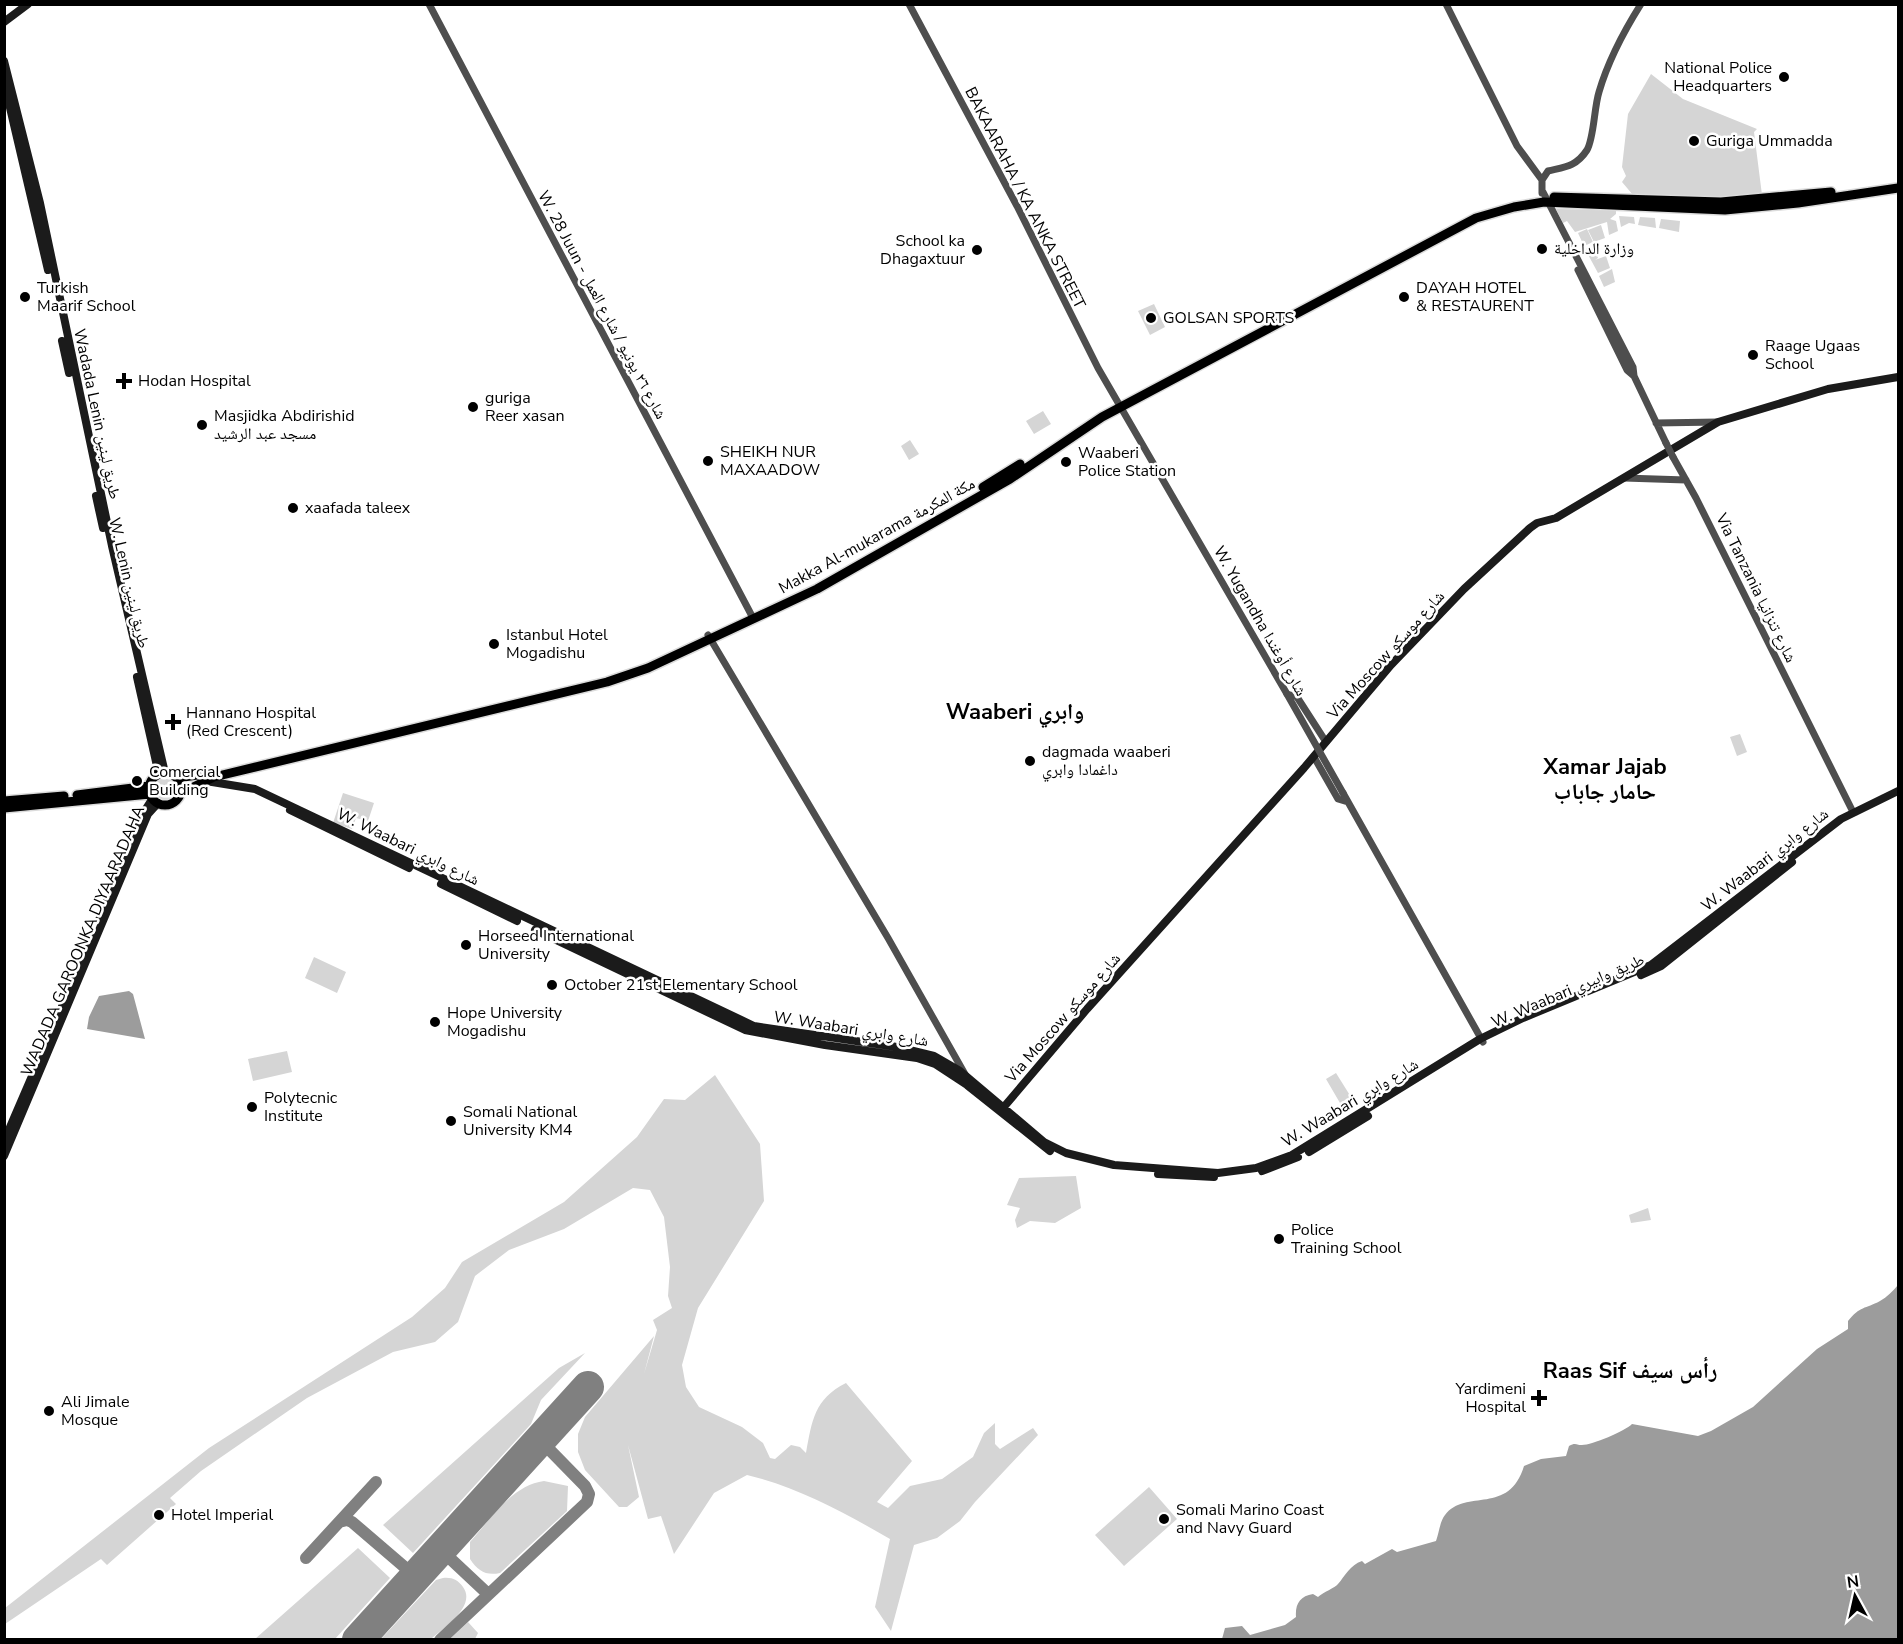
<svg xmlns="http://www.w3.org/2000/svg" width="1903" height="1644" font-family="'Nunito Sans','Noto Naskh Arabic',sans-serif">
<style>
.green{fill:#d5d5d5}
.water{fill:#9c9c9c}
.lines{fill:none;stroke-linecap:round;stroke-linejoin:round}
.taxiway{stroke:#808080;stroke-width:12}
.runway{stroke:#808080;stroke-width:32}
.trunk-casing{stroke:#dbdbdb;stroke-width:12}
.tertiary{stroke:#4e4e4e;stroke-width:7}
.secondary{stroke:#1b1b1b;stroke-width:8}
.trunk{stroke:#000;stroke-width:9}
.tertiary-bridge{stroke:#4e4e4e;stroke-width:7}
.poi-dot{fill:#000;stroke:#fff;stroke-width:2}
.labels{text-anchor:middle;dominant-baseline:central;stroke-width:5;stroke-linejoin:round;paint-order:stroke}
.poi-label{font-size:16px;fill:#000;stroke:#fff;text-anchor:start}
.street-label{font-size:16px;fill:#000;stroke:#fff}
.district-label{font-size:22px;font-weight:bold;fill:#000;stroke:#fff}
</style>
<rect width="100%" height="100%" fill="#fff"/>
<path class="green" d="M1651,74L1683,99L1757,129L1754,132L1762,195L1705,198L1633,195L1622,182L1626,176L1622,167L1628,114Z
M1556,209L1616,210V214L1610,219L1616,221L1618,231L1609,235L1607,222L1575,232L1567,221L1563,223Z
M1619,216L1634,217L1635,224L1629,223L1621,227Z
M1640,217L1655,218L1656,228L1638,225Z
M1661,219L1680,221L1679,232L1659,228Z
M1601,225L1605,238L1594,242L1588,230Z
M1587,229L1593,242L1584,246L1578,233Z
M1594,245L1598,258L1595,260L1606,256L1610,268L1598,273L1585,249Z
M1612,269L1615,282L1604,287L1599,276Z
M1154,304L1165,327L1150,335L1138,311Z
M1043,411L1051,424L1034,434L1026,421Z
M910,440L919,454L909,460L901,446Z
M1740,734L1747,752L1737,756L1730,737Z
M154 789a11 11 0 1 1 22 0a11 11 0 1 1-22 0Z
M343,793L374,803L368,821L356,818L352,829L333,823Z
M314,957L346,972L337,993L305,978Z
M287,1051L292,1072L253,1081L248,1059Z
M1336,1073L1351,1097L1340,1103L1326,1079Z
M715,1075L760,1144L764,1201L698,1308L682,1365L686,1387L699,1407L742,1427L763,1443L770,1458L775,1459L791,1445L800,1447L806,1453C812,1421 814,1399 846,1383L912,1461L877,1502L888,1508L910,1486L942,1479L973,1457L984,1433L995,1423V1444L1000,1449L1033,1428L1038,1435L975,1502L960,1521L937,1538L914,1545L891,1631L875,1607L890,1539C845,1513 798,1487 747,1475L714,1493L674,1554L661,1516L648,1519L628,1445L639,1497L627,1507H619L585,1470L578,1452V1434L585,1417L654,1336L644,1374L657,1330L653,1320L672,1308L668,1296L670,1267L664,1217L650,1190L633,1188L564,1229L509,1250L475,1276L458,1322L435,1342L393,1352L307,1398L201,1471L170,1498L176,1504L107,1565L101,1559L5,1624V1608L209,1448L412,1317L445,1288L462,1262L564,1202L637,1137L664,1099L685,1100Z
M1076,1176L1081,1208L1055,1223L1030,1221L1017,1228L1015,1220L1020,1208L1007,1205L1019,1178Z
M1648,1208L1651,1220L1631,1223L1629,1215Z
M585,1353L541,1400L531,1424L413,1553L383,1525L559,1368Z
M544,1481L568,1486L567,1511L500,1573C486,1576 478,1571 470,1559V1542C490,1520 512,1485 544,1481Z
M1149,1487L1177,1519L1124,1566L1095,1535Z
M358,1548L390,1578L335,1639H255Z
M443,1578C452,1577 458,1580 463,1587C477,1606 443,1628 431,1639H381L436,1580Z
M468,1622L478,1633L475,1639H450Z"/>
<path class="water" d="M129,991L133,994L145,1039L87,1029L89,1017L99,996Z
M1898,1285V1639H1222L1225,1628L1242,1626L1250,1635L1285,1625L1296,1617C1295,1604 1300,1596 1313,1594L1318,1597C1323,1592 1335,1588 1338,1584C1345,1576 1350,1565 1362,1561L1365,1564L1392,1549L1397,1552L1436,1541C1439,1533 1440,1521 1445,1515C1466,1488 1509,1516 1524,1466L1541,1459L1566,1456L1569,1446C1576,1442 1575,1445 1582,1445C1592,1445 1625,1431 1632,1424L1698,1436L1711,1431L1753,1407L1817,1349L1848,1329V1321C1860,1306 1865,1309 1880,1301C1887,1297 1893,1291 1898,1285Z"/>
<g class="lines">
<path class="taxiway" d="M339,1522L347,1520L352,1522L415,1576
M440,1549L488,1594
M306,1558L376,1482
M440,1640L587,1502L589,1494L585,1486L540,1440"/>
<path class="runway" d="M358,1640L588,1387"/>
<defs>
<path id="trunk" d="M1554,197L1721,202L1831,192
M983,487L1020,464
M149 789a16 16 0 1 1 32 0a16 16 0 1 1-32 0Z
M177,778L210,773
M181,793L214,777L607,682L648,668L817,589L1010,479L1102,417L1476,218L1514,207L1544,202L1725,210L1798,203L1898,188
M77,795L149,786
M4,801L64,796
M4,808L150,794"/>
</defs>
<use href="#trunk" class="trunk-casing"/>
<path class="tertiary" d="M429,4L753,618
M909,4L1017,206L1098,368L1287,694L1297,697L1326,742
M1446,4L1517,146L1542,180
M1542,180V193
M1542,180L1548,171C1564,167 1576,167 1587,150C1594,138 1594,108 1599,92C1608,61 1624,31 1641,4
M1543,192L1633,367L1634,376L1666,443
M1578,270L1627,370L1634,376
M1656,423L1718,422
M1673,457L1696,498L1853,812
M1624,478L1686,480
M708,635L888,938L966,1076
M1314,757L1338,799L1348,802
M1343,793L1483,1042"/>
<path class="secondary" d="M4,22L28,4
M4,61L40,203L112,546L165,773
M4,82L48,270
M62,341L69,373
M96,496L103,528
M137,677L159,775
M206,781L255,789L754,1026L897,1047L934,1056L960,1071L1044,1142L1066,1153L1114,1165L1218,1173L1256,1168L1292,1155L1480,1039L1523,1018L1651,965L1841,819L1898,791
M290,810L409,868
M144,812L153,798
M441,884L517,921
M99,920L139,823
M535,930L745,1030L825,1045L917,1058L935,1064L967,1085L1050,1151
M1641,975L1661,966L1792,862
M1003,1108L1087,1009L1304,768L1391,665L1464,589L1530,528L1537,523L1556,518L1718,422L1828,389L1898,377
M4,1141L92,937
M1309,1152L1368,1116
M4,1156L148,814L158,803
M1262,1171L1298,1157
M1158,1174L1214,1177"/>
<use href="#trunk" class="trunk"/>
<path class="tertiary-bridge" d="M1666,443L1673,457
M1287,694L1343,793"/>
</g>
<g class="poi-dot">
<circle cx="1784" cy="77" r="6"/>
<circle cx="1694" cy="141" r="6"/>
<circle cx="1542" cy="249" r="6"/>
<circle cx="977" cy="250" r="6"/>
<circle cx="25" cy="297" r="6"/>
<circle cx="1404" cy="297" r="6"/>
<circle cx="1151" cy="318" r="6"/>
<circle cx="1753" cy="355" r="6"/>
<path d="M121 372h6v6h6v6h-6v6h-6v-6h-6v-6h6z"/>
<circle cx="473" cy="407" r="6"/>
<circle cx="202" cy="425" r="6"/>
<circle cx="708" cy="461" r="6"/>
<circle cx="1066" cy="462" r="6"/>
<circle cx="293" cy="508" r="6"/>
<circle cx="494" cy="644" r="6"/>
<path d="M170 713h6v6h6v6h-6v6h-6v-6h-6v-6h6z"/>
<circle cx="1030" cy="761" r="6"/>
<circle cx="137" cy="781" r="6"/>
<circle cx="466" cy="945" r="6"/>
<circle cx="552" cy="985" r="6"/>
<circle cx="435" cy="1022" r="6"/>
<circle cx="252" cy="1107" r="6"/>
<circle cx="451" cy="1121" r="6"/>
<circle cx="1279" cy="1239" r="6"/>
<path d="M1536 1389h6v6h6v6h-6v6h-6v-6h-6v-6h6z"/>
<circle cx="49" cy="1411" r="6"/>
<circle cx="159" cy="1515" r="6"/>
<circle cx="1164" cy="1519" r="6"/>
</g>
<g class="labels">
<g class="poi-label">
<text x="1772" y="68" text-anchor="end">National Police<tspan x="1772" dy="18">Headquarters</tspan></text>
<text x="1706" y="141">Guriga Ummadda</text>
<text x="965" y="241" text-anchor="end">School ka<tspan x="965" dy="18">Dhagaxtuur</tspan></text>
<text x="1554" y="249">وزارة الداخلية</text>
<text x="37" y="288">Turkish<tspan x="37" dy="18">Maarif School</tspan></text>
<text x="1416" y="288">DAYAH HOTEL<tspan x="1416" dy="18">&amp; RESTAURENT</tspan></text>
<text x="1163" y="318">GOLSAN SPORTS</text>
<text x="1765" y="346">Raage Ugaas<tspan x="1765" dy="18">School</tspan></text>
<text x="138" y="381">Hodan Hospital</text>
<text x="485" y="398">guriga<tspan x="485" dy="18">Reer xasan</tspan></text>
<text x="214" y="416">Masjidka Abdirishid<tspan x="214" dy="18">مسجد عبد الرشيد</tspan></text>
<text x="720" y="452">SHEIKH NUR<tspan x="720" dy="18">MAXAADOW</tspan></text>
<text x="1078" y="453">Waaberi<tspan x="1078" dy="18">Police Station</tspan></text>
<text x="305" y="508">xaafada taleex</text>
<text x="506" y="635">Istanbul Hotel<tspan x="506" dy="18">Mogadishu</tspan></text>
<text x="186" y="713">Hannano Hospital<tspan x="186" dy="18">(Red Crescent)</tspan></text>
<text x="1042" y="752">dagmada waaberi<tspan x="1042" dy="18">داغمادا وابري</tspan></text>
<text x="149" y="772">Comercial<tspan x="149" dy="18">Building</tspan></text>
<text x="478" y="936">Horseed International<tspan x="478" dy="18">University</tspan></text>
<text x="564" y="985">October 21st Elementary School</text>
<text x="447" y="1013">Hope University<tspan x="447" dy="18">Mogadishu</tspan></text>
<text x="264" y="1098">Polytecnic<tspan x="264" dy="18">Institute</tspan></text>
<text x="463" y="1112">Somali National<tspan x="463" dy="18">University KM4</tspan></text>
<text x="1291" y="1230">Police<tspan x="1291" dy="18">Training School</tspan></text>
<text x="1526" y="1389" text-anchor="end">Yardimeni<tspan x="1526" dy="18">Hospital</tspan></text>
<text x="61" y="1402">Ali Jimale<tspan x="61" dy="18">Mosque</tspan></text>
<text x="1176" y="1510">Somali Marino Coast<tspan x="1176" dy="18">and Navy Guard</tspan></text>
<text x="171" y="1515">Hotel Imperial</text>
</g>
<g class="street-label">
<text transform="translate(1025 198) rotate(63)">BAKAARAHA / KA ANKA STREET</text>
<text transform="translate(602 305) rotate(62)">W. 28 Juun - شارع ٢٦ يونيو / شارع العمل</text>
<text transform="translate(97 414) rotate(78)">Wadada Lenin طريق لينين</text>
<text transform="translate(877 536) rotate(-29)">Makka Al-mukarama مكة المكرمة</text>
<text transform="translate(129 583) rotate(77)">W. Lenin طريق لينين</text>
<text transform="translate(1756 588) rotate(64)">Via Tanzania شارع تنزانيا</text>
<text transform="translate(1260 621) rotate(60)">W. Yugandha شارع أوغندا</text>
<text transform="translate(1386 655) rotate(-48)">Via Moscow شارع موسكو</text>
<text transform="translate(408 847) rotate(26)">W. Waabari شارع وابري</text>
<text transform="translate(1765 860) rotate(-38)">W. Waabari شارع وابري</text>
<text transform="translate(83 941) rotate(-67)">WADADA GAROONKA DIYAARADAHA</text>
<text transform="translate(1568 991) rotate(-23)">W. Waabari طريق وابيري</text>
<text transform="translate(1063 1018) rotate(-49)">Via Moscow شارع موسكو</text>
<text transform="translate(851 1029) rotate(9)">W. Waabari شارع وابري</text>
<text transform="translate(1350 1103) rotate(-31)">W. Waabari شارع وابري</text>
</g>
<g class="district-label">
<text x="1015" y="712">Waaberi وابري</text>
<text x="1605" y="767">Xamar Jajab<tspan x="1605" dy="25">حامار جاباب</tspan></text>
<text x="1630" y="1371">Raas Sif رأس سيف</text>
</g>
</g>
<rect width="1903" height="1644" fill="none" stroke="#000000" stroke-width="12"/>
<g transform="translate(1855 1596) rotate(352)" stroke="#ffffff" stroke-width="4.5" paint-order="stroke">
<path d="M0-4.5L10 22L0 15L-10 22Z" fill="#000000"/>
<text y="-9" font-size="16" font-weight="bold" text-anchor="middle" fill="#000000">N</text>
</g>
</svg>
